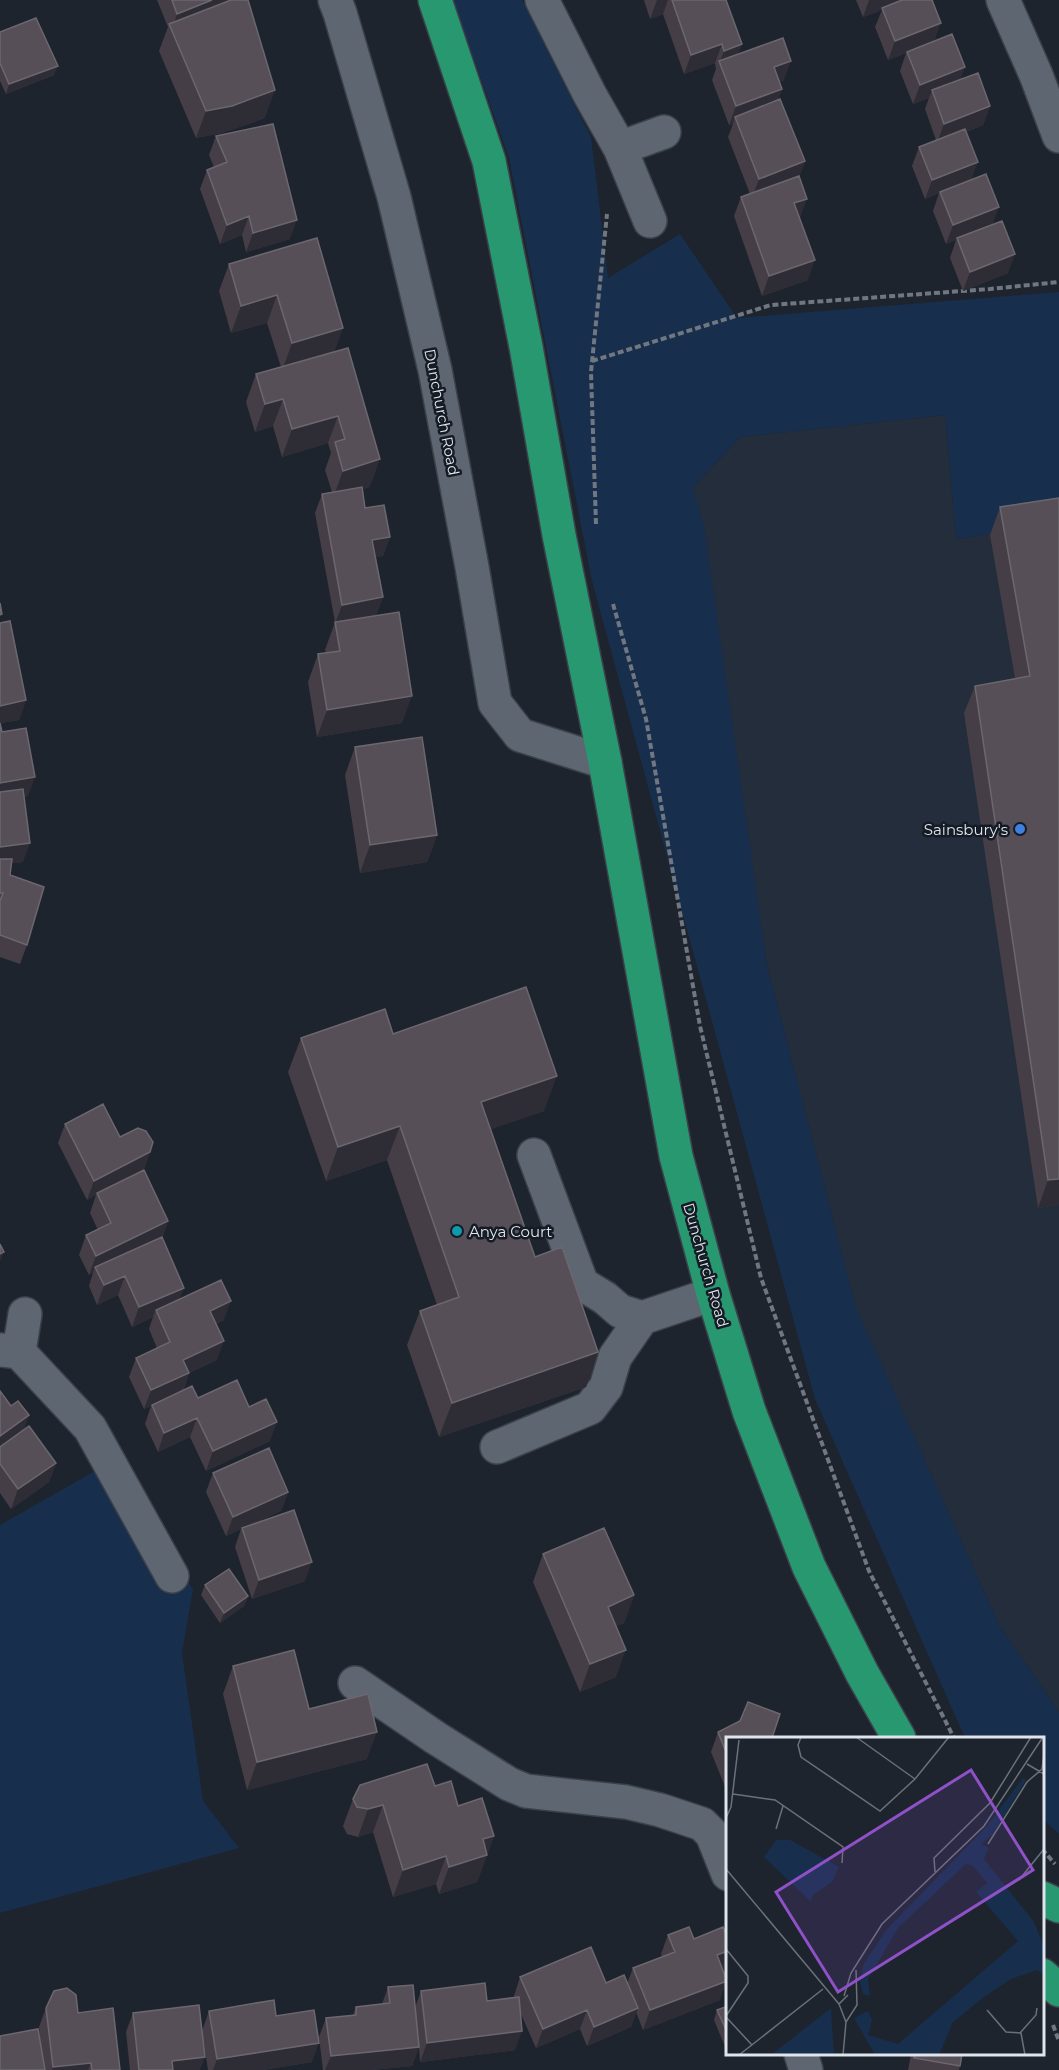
<svg xmlns="http://www.w3.org/2000/svg" width="1059" height="2070" font-family="Montserrat,sans-serif">
<style>
.built{fill:#232d3c}
.green{fill:#182e4d}
.lines{fill:none;stroke-linecap:round;stroke-linejoin:round}
.minor-casing{stroke:#3b4149;stroke-width:36}
.highway-casing{stroke:#3b4149;stroke-width:36}
.path{stroke:#717780;stroke-width:4;stroke-dasharray:6 3;stroke-linecap:butt}
.minor{stroke:#5e6671;stroke-width:33}
.highway{stroke:#289871;stroke-width:33}
.wall{fill:#463e46}
.shaded-wall{fill:#2e2c35}
.building{fill:#564f58;stroke:#6c676f;stroke-width:1.5}
.shop-dot{fill:#3f7fe0;stroke:#141b24;stroke-width:2}
.culture-dot{fill:#0f9aa8;stroke:#141b24;stroke-width:2}
.labels{text-anchor:middle;dominant-baseline:central;stroke-width:5;stroke-linejoin:round;paint-order:stroke}
.street-label{font-size:15px;fill:#e0e4eb;stroke:#141b24}
.poi-label{font-size:15px;fill:#e0e4eb;stroke:#141b24;text-anchor:end}
.inset-road{fill:none;stroke:#6b717a;stroke-width:1.5}
.view{fill:#8f51c8;fill-opacity:0.15;stroke:#8f51c8;stroke-width:3}
.inset-edge{fill:none;stroke:#e0e4eb;stroke-width:3}
</style>
<rect width="100%" height="100%" fill="#1d242e"/>
<path class="built" d="M945,415L956,539L1059,523V1712L1000,1627L856,1309L767,965L693,487L740,437Z"/>
<path class="green" d="M453,0H522L591,137L608,278L680,234L737,318L1059,292V523L956,539L945,415L740,437L693,487L704,526L767,965L856,1308L1000,1627L1059,1712V1834L1043,1819L1042,1738H965L815,1399L592,581L509,158Z
M109,1463L193,1589L182,1653L203,1801L239,1848L0,1913V1525Z"/>
<g class="lines">
<defs>
<path id="minor" d="M335,0L340,13L394,197L435,370L472,567L495,703L520,735L605,762
M542,0L590,95L620,148L650,221
M1003,0L1036,75L1059,136
M620,148L664,132
M534,1155L582,1284L605,1298L620,1311L642,1318L713,1294
M0,1350L19,1352L90,1428L172,1576
M19,1352L25,1314
M497,1447L590,1408L606,1387L615,1357L642,1318
M355,1683L436,1738L509,1784L526,1791L626,1802L660,1810L702,1824L712,1834L728,1874
M801,2054L806,2070"/>
<path id="highway" d="M435,0L489,161L526,347L559,535L605,762L676,1156L713,1294L749,1411L809,1567L862,1673L899,1738
M1042,1898L1059,1906
M1042,1975L1059,1990"/>
</defs>
<use href="#minor" class="minor-casing"/>
<use href="#highway" class="highway-casing"/>
<path class="path" d="M592,361L771,305L990,289L1059,282
M596,524L591,372L607,214
M613,604L646,719L700,1026L761,1278L869,1571L954,1738
M1042,1849L1055,1864
M1053,2025L1059,2041"/>
<use href="#minor" class="minor"/>
<use href="#highway" class="highway"/>
</g>
<path class="wall" d="M157,0H230L265,118L222,133L196,138L159,51L168,27Z
M644,0H726L742,44L738,54L784,80L779,82L782,89L778,100L805,161L799,177L800,218L808,280L762,296L734,216L741,197L750,194L728,137L733,124L729,125L712,80L716,69L715,63L684,74L663,14L650,19Z
M856,0H932L935,41L961,79L990,106L983,125L966,132L972,179L992,225L1008,273L963,291L950,258L956,240L946,244L933,211L939,193L925,199L912,166L919,147L936,140L925,109L929,98L913,104L900,71L906,53L888,60L875,27L882,10L863,17Z
M0,32L54,75L6,94L0,81Z
M216,136L290,239L246,252L242,235L220,244L200,189L207,170L214,167L209,155Z
M317,238L334,352L370,487L363,489L365,508L390,537L383,556L375,557L383,597L376,615L402,723L317,737L308,682L318,654L326,653L325,650L335,622L315,513L322,494L332,492L325,470L331,453L328,443L282,457L273,426L255,432L246,402L256,374L281,367L267,323L231,333L219,291L229,264Z
M1059,498V1205L1038,1208L964,713L975,686L1015,678L990,535L1000,507Z
M0,623L26,700L19,720L0,723L2,732L28,796L24,797L23,862L12,863L10,875L27,945L20,964L0,957Z
M355,747L437,835L427,862L360,873L345,775Z
M393,1034L544,1111L491,1129L535,1257L598,1352L586,1387L439,1437L407,1345L420,1311L437,1305L387,1160L326,1181L288,1072L301,1038Z
M65,1124L120,1137L150,1152L143,1171L168,1221L162,1238L180,1299L224,1320L216,1324L217,1360L189,1373L183,1391L198,1398L249,1407L270,1441L206,1471L190,1437L158,1452L145,1424L151,1406L144,1409L129,1377L136,1358L157,1348L149,1329L153,1317L132,1327L118,1295L97,1305L89,1286L93,1273L89,1275L79,1255L86,1235L98,1230L90,1213L96,1195L87,1200L58,1143Z
M0,1391L11,1406L29,1415L23,1431L56,1463L49,1482L11,1509L0,1493Z
M213,1473L288,1492L281,1511L248,1526L305,1581L252,1599L235,1547L241,1529L226,1536L206,1492Z
M543,1554L634,1595L624,1623L616,1626V1677L580,1692L533,1582Z
M205,1585L248,1596L244,1606L220,1623L201,1595Z
M233,1666L309,1709L367,1759L247,1790L223,1694Z
M718,1732L728,1738V1794L711,1752Z
M435,1786L494,1836L477,1882L439,1894L436,1884L393,1897L373,1832L358,1837L347,1834L343,1826L353,1799Z
M668,1935L694,1939L724,1968L723,1969L720,2000L643,2030L636,2012L631,2027L587,2046L580,2029L536,2048L520,2012L515,2050L420,2062L419,2047L412,2066L372,2070H323L319,2037L326,2018L353,2015L356,2007L382,2004L388,1987L415,2008L421,1991L487,2001L514,1997V1996L520,1977L627,1984L633,1968L662,1957L661,1954Z
M728,2006V2048L726,2049L714,2020L717,2010Z
M46,2008L78,2013L120,2070H0L41,2050L39,2027Z
M209,2011L276,2016L312,2062L263,2070H208L202,2031Z
M133,2013L200,2070H130L126,2032Z
M911,2054H962L959,2070H908Z"/>
<path class="shaded-wall" d="M212,0H230L226,11L172,30L177,14Z
M657,0H668L663,14L650,19Z
M869,0H907L882,8V10L863,17Z
M941,23L934,42L888,60L895,41Z
M722,44L715,63L684,74L691,55Z
M742,44L735,63L720,61L724,51Z
M791,61L784,80L767,86L774,67Z
M58,66L54,75L6,94L9,84Z
M965,67L958,87L932,90L929,98L913,104L920,85Z
M782,89L775,108L735,117L733,124L729,125L736,106Z
M275,90L265,118L222,133L196,138L206,111Z
M990,106L983,125L937,143L944,124Z
M805,161L798,180L752,198L759,179Z
M978,162L971,181L940,192L939,193L925,199L932,180Z
M807,199L800,218L794,203Z
M999,207L992,226L957,238L956,240L946,244L953,225Z
M249,216L242,235L220,244L227,225Z
M297,220L290,239L246,252L253,233Z
M1015,254L1008,273L963,291L970,272Z
M815,260L808,280L762,296L769,276Z
M277,295L267,323L231,333L241,306Z
M343,328L333,356L282,371L292,343Z
M283,399L273,426L255,432L265,404Z
M338,416L328,443L282,457L292,429Z
M380,459L370,487L333,498L343,471Z
M390,537L383,556L365,559L372,540Z
M383,597L376,616L335,624L342,605Z
M412,696L402,723L317,737L327,710Z
M26,700L19,720L0,723V706Z
M35,777L28,796L0,801V783Z
M437,835L427,862L360,873L370,845Z
M30,843L23,862L0,865V847Z
M557,1076L544,1111L469,1137L481,1102Z
M400,1126L387,1160L326,1181L338,1147Z
M150,1152L143,1171L97,1193L96,1195L87,1200L94,1181Z
M1059,1179V1205L1038,1208L1048,1180Z
M168,1221L161,1240L95,1267L93,1273L89,1275L96,1256Z
M4,1252L0,1262V1254Z
M125,1276L118,1295L97,1305L104,1285Z
M184,1288L177,1307L156,1310L153,1317L132,1327L139,1307Z
M231,1301L224,1320L203,1330L210,1311Z
M224,1341L217,1360L189,1373L182,1392L144,1409L151,1390L183,1360Z
M598,1352L586,1387L439,1437L452,1403Z
M29,1415L22,1434L0,1450V1436Z
M197,1418L190,1437L158,1452L164,1433Z
M277,1422L270,1441L206,1471L213,1451Z
M56,1463L49,1482L11,1509L18,1489Z
M288,1492L281,1511L226,1536L233,1517Z
M312,1562L305,1581L252,1599L259,1580Z
M634,1595L624,1623L598,1634L608,1607Z
M248,1596L244,1606L220,1623L224,1613Z
M626,1650L616,1677L580,1692L590,1664Z
M377,1732L367,1759L247,1790L257,1762Z
M383,1805L373,1832L358,1837L368,1809Z
M494,1836L477,1882L439,1894L449,1867L483,1839Z
M446,1856L436,1884L393,1897L403,1870Z
M728,1951V1959L724,1968L710,1974L717,1955Z
M727,1981L720,2000L643,2030L650,2010Z
M638,2008L631,2027L587,2046L594,2027Z
M587,2010L580,2029L536,2048L543,2029Z
M522,2031L515,2050L420,2062L427,2043Z
M319,2043L312,2062L263,2070H213L217,2059Z
M419,2047L412,2066L372,2070H325L331,2056Z
M205,2057L200,2070H169L172,2061Z
M91,2063L88,2070H52L53,2067Z"/>
<path class="building" d="M172,0H212L177,14Z
M231,0H248L275,90L232,106L206,111L169,24Z
M672,0H726L742,44L724,51L722,44L691,55Z
M902,0H932L941,23L895,41L882,8Z
M36,18L58,66L9,84L0,63V32Z
M952,34L965,67L920,85L907,52Z
M783,38L791,61L774,67L782,89L736,106L719,61Z
M978,73L990,106L944,124L932,90Z
M780,99L805,161L759,179L735,117Z
M273,124L297,220L253,233L249,216L227,225L207,170L227,162L216,136Z
M965,129L978,162L932,180L919,147Z
M986,174L999,207L953,225L940,192Z
M799,176L807,199L794,203L815,260L769,276L741,197Z
M1002,221L1015,254L970,272L957,238Z
M317,238L343,328L292,343L277,295L241,306L229,264Z
M348,348L380,459L343,471L335,442L345,439L338,416L292,429L283,399L265,404L256,374Z
M362,487L365,508L384,505L390,537L372,540L383,597L342,605L322,494Z
M1059,498V1179L1048,1180L975,686L1030,676L1000,507Z
M0,603L2,614L0,615Z
M399,612L412,696L327,710L318,654L340,651L335,622Z
M10,621L26,700L0,706V623Z
M0,723L2,732L26,728L35,777L0,783Z
M422,737L437,835L370,845L355,747Z
M23,789L30,843L0,847V792Z
M0,859H12L10,875L44,887L27,945L0,935V901L3,893H0Z
M526,987L557,1076L481,1102L535,1257L562,1247L598,1352L452,1403L420,1311L459,1297L400,1126L338,1147L301,1038L385,1009L393,1034Z
M103,1104L120,1137L138,1128L146,1131L153,1142L150,1152L94,1181L65,1124Z
M144,1170L168,1221L96,1256L86,1235L111,1223L97,1193Z
M162,1237L184,1288L139,1307L125,1276L104,1285L95,1267Z
M0,1244L4,1252L0,1254Z
M221,1280L231,1301L210,1311L224,1341L183,1360L189,1373L151,1390L136,1358L170,1342L156,1310Z
M237,1380L249,1407L266,1399L277,1422L213,1451L197,1418L164,1433L152,1405L192,1386L198,1398Z
M0,1391L11,1406L18,1401L29,1415L0,1436Z
M29,1426L56,1463L18,1489L0,1464V1447Z
M269,1448L288,1492L233,1517L213,1473Z
M294,1510L312,1562L259,1580L242,1528Z
M604,1528L634,1595L608,1607L626,1650L590,1664L543,1554Z
M229,1569L248,1596L224,1613L205,1585Z
M294,1650L309,1709L368,1694L377,1732L257,1762L233,1666Z
M748,1702L780,1714L772,1738H728V1757L718,1732L740,1721Z
M427,1764L435,1786L451,1781L458,1806L482,1798L494,1836L483,1839L487,1855L449,1867L446,1856L403,1870L383,1805L368,1809L357,1807L353,1799L360,1785Z
M689,1927L694,1939L723,1927L728,1939V1951L717,1955L727,1981L650,2010L633,1968L675,1952L668,1935Z
M591,1947L606,1983L624,1975L638,2008L594,2027L587,2010L543,2029L520,1977Z
M485,1983L487,2001L519,1997L522,2031L427,2043L421,1991Z
M413,1985L419,2047L331,2056L326,2018L356,2015V2007L390,2003L388,1987Z
M67,1988L76,1995L78,2013L113,2008L120,2070H92L91,2063L53,2067L46,2008L54,1991Z
M274,2000L276,2016L314,2010L319,2043L217,2059L209,2011Z
M199,2005L205,2057L172,2061L173,2070H139L133,2013Z
M728,2006V2034L717,2010Z
M38,2029L45,2070H0V2036Z
M915,2054H962L960,2066L914,2058Z"/>
<circle class="shop-dot" cx="1020" cy="829" r="6"/>
<circle class="culture-dot" cx="457" cy="1231" r="6"/>
<g class="labels">
<g class="street-label">
<text transform="translate(442 412) rotate(79)">Dunchurch Road</text>
<text transform="translate(706 1265) rotate(74)">Dunchurch Road</text>
</g>
<g class="poi-label">
<text x="1008" y="829">Sainsbury's</text>
<text x="469" y="1231" text-anchor="start">Anya Court</text>
</g>
</g>
<g transform="translate(726 1737)">
<rect width="318" height="318" fill="#1d242e"/>
<path d="M297,41L300,43L267,97L255,107L263,111L258,122L308,185L318,209V237L311,233L285,242L258,260L227,285L213,318H149L128,281L142,274L146,283L142,298L172,307L292,204L250,155L261,146L247,129L240,127L172,191L142,242L144,259L137,257L134,245L137,228L161,192L260,90ZM50,103H64L113,130L106,145L87,158L85,165L38,120ZM105,271L108,318H45Z" fill="#182e4d"/>
<path class="inset-road" d="M75,0L72,8L75,20L154,74L189,42L223,0M130,0L189,42M301,27L318,37M7,57L49,63L117,110L116,126M0,81L5,70L13,3M50,92L57,69M262,107L301,45L316,32L318,17M0,132L113,267M209,135L208,121L264,66L305,0M293,143L318,112M0,212L22,239V246L0,279M118,259L125,236L156,187L258,89L317,0M261,273L280,295L295,296L299,318M0,280L26,308M120,285L113,267L122,258M294,296L310,278L311,271M13,318L97,252M117,318L120,285L131,268L130,233"/>
<path class="view" d="M245,33L307,133L112,255L50,155Z"/>
<rect width="318" height="318" class="inset-edge"/>
</g>
</svg>
